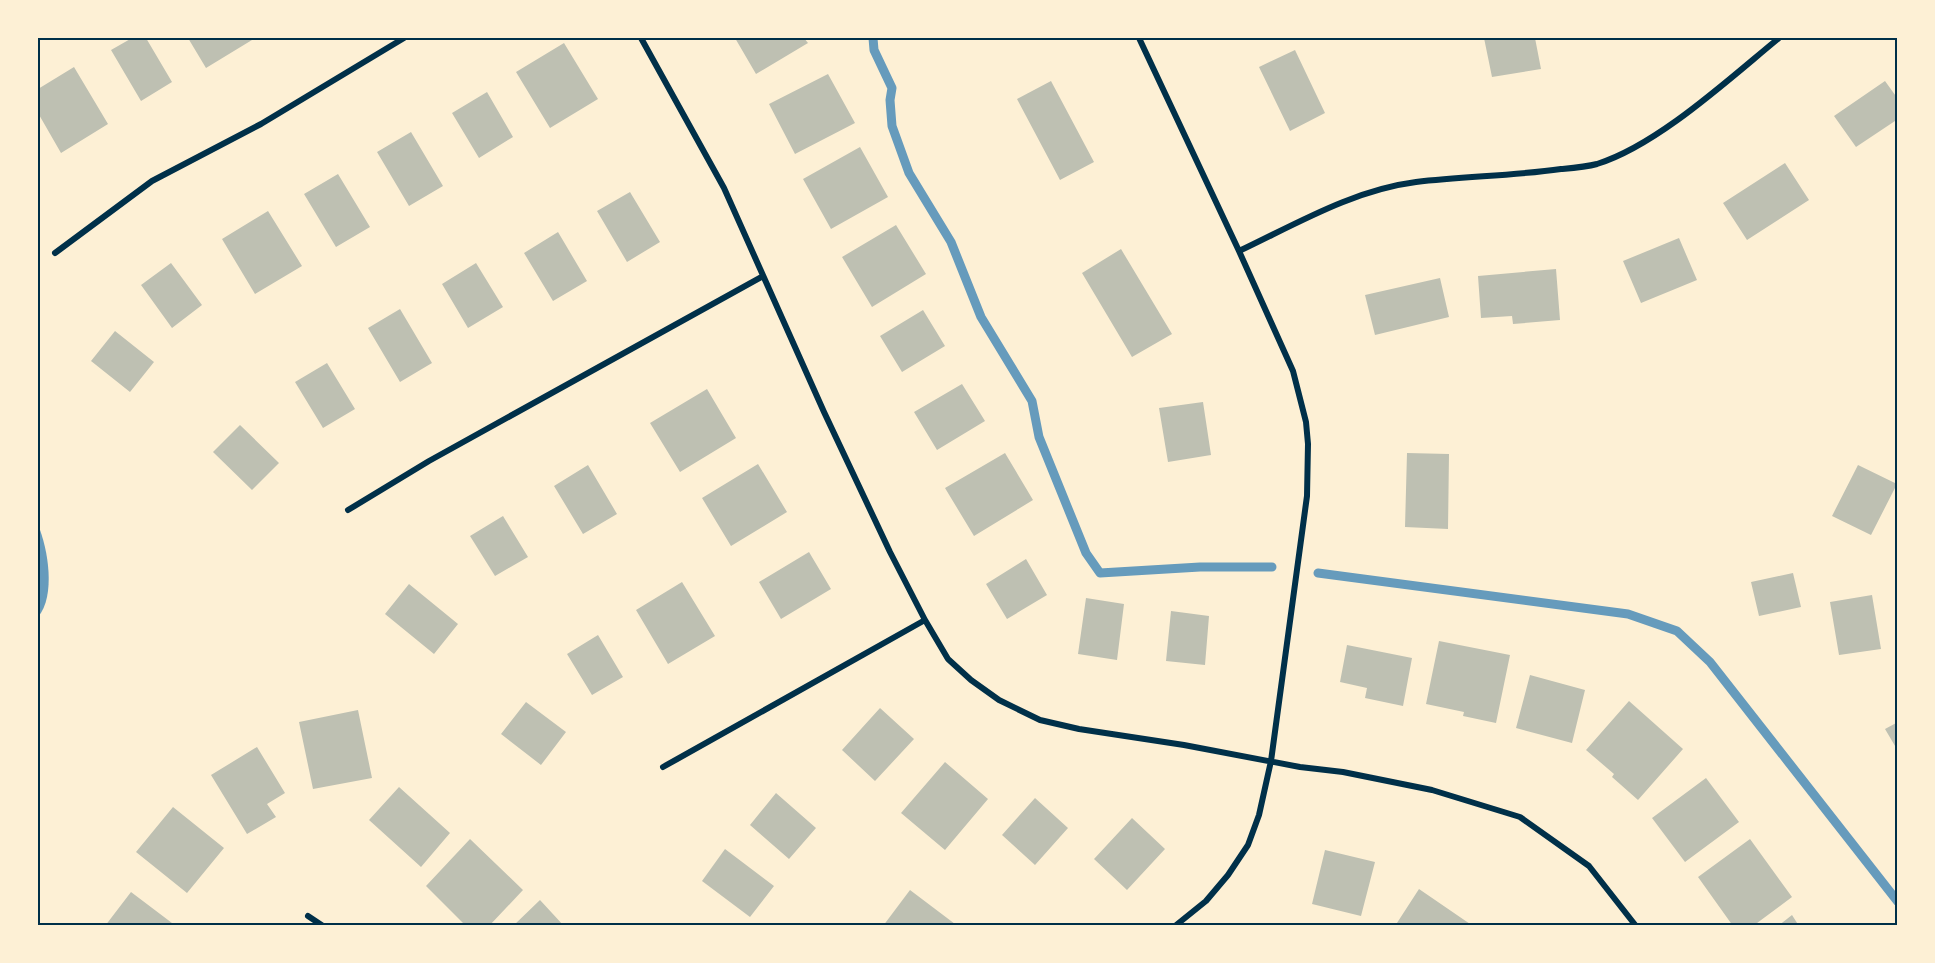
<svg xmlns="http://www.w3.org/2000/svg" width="1935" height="963" font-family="'Archivo Narrow',sans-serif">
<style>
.water{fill:#669bbc}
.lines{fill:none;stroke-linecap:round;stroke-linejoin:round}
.stream{stroke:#669bbc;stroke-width:9}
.building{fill:#bec0b2}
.minor{stroke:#003049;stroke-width:6}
.neatline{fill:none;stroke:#003049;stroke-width:2}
</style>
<rect width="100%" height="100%" fill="#fdf0d5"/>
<path class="water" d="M38,525C48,548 56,596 38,617Z"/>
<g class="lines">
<path class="stream" d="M873,38L874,50L892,88L890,100L892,126L909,173L951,242L981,317L1032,401L1039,437L1086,553L1100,573L1200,567H1272
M1318,573L1628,614L1677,631L1710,662L1898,902"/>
</g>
<path class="building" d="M132,38H146L172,82L141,101L111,50Z
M188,38H251L252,40L206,68Z
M735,38H804L808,43L756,74Z
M1484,38H1535L1541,69L1492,77Z
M564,43L598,99L550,128L516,72Z
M1295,50L1325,113L1290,131L1259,67Z
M74,67L108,124L61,153L38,113V89Z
M828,74L855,123L795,154L769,104Z
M1051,81L1094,162L1060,180L1017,99Z
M1885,81L1898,99V119L1856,147L1834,116Z
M487,92L513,137L479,158L452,113Z
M411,132L443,186L409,206L377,152Z
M860,147L888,197L831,229L803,179Z
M1785,163L1809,200L1747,240L1723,203Z
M338,174L370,227L336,247L304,194Z
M630,192L660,242L627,262L597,211Z
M268,211L302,266L255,294L222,239Z
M896,225L926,274L872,307L842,257Z
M558,232L587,281L553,301L524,253Z
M1679,238L1697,280L1641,303L1623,261Z
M1121,249L1172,334L1132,357L1082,273Z
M171,263L202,305L172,328L141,285Z
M476,263L503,307L468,328L442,284Z
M1556,269L1560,320L1513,324L1512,316L1481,318L1478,276Z
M1440,278L1449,317L1375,335L1365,295Z
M400,309L432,363L400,382L368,328Z
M923,310L945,346L902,372L880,336Z
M115,331L154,362L130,392L91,361Z
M327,363L355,409L323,428L295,382Z
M962,384L985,421L937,450L914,412Z
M707,389L736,438L680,472L650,423Z
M1203,402L1211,455L1168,462L1159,408Z
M240,425L279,463L252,490L213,452Z
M1005,453L1033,500L974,536L945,488Z
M1407,453L1449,454L1448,529L1405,527Z
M758,464L787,512L731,546L702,498Z
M588,465L617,514L583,534L554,486Z
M1858,465L1897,484L1871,535L1832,516Z
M503,516L528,557L495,576L470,536Z
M809,552L831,589L781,619L759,582Z
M1026,559L1047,595L1007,619L986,584Z
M1793,573L1801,607L1759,616L1751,582Z
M682,582L715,636L668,664L636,610Z
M409,584L458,624L434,654L385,614Z
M1872,595L1881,649L1839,655L1830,602Z
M1086,598L1124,604L1117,660L1078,654Z
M1171,611L1209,616L1205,665L1166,661Z
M598,635L623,677L592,695L567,654Z
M1439,641L1510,655L1496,723L1463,716L1464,712L1426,704Z
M1347,645L1412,658L1403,706L1365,698L1367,688L1340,682Z
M1530,675L1585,690L1572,743L1516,728Z
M1629,701L1683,749L1638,800L1612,777L1614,774L1586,750Z
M526,702L566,732L541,765L501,734Z
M880,708L914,739L875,781L842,750Z
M358,710L372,778L313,789L299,722Z
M1898,722V751L1885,729Z
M257,747L285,793L267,804L276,817L247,834L211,775Z
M945,762L988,799L945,850L901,813Z
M1706,778L1739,822L1685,862L1652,818Z
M399,787L450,833L421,867L369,820Z
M776,793L816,828L789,859L750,825Z
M1035,798L1068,828L1035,865L1002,835Z
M173,807L224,848L187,893L136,852Z
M1132,818L1165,849L1127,890L1094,859Z
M470,839L523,890L489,926H466L426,886Z
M1750,839L1792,897L1753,926H1733L1698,877Z
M725,849L774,886L750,917L702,881Z
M1325,850L1375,862L1361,916L1312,904Z
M1419,889L1473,926H1395Z
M910,890L955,924L954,926H883Z
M131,892L172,923L171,926H105Z
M540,900L564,926H513Z
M1792,915L1799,926H1778Z"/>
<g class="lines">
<path class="minor" d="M641,38L724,188L824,412L890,552L925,620L948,659L971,680L999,700L1040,720L1079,729L1184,745L1300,767L1343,772L1432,790L1520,817L1589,866L1636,926
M1139,38L1239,251L1293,371L1306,422L1308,444L1307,496L1271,761L1259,815L1248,845L1228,875L1206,901L1175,926
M1239,251C1296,224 1353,190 1416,182C1464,176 1513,176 1561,169C1573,168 1586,167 1597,164C1658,145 1730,78 1779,38
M55,253L152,181L261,124L404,38
M348,510L429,461L763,276
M663,767L925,620
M308,916L323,926"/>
</g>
<rect width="1935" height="963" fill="none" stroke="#fdf0d5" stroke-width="78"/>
<rect x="39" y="39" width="1857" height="885" class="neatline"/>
</svg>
